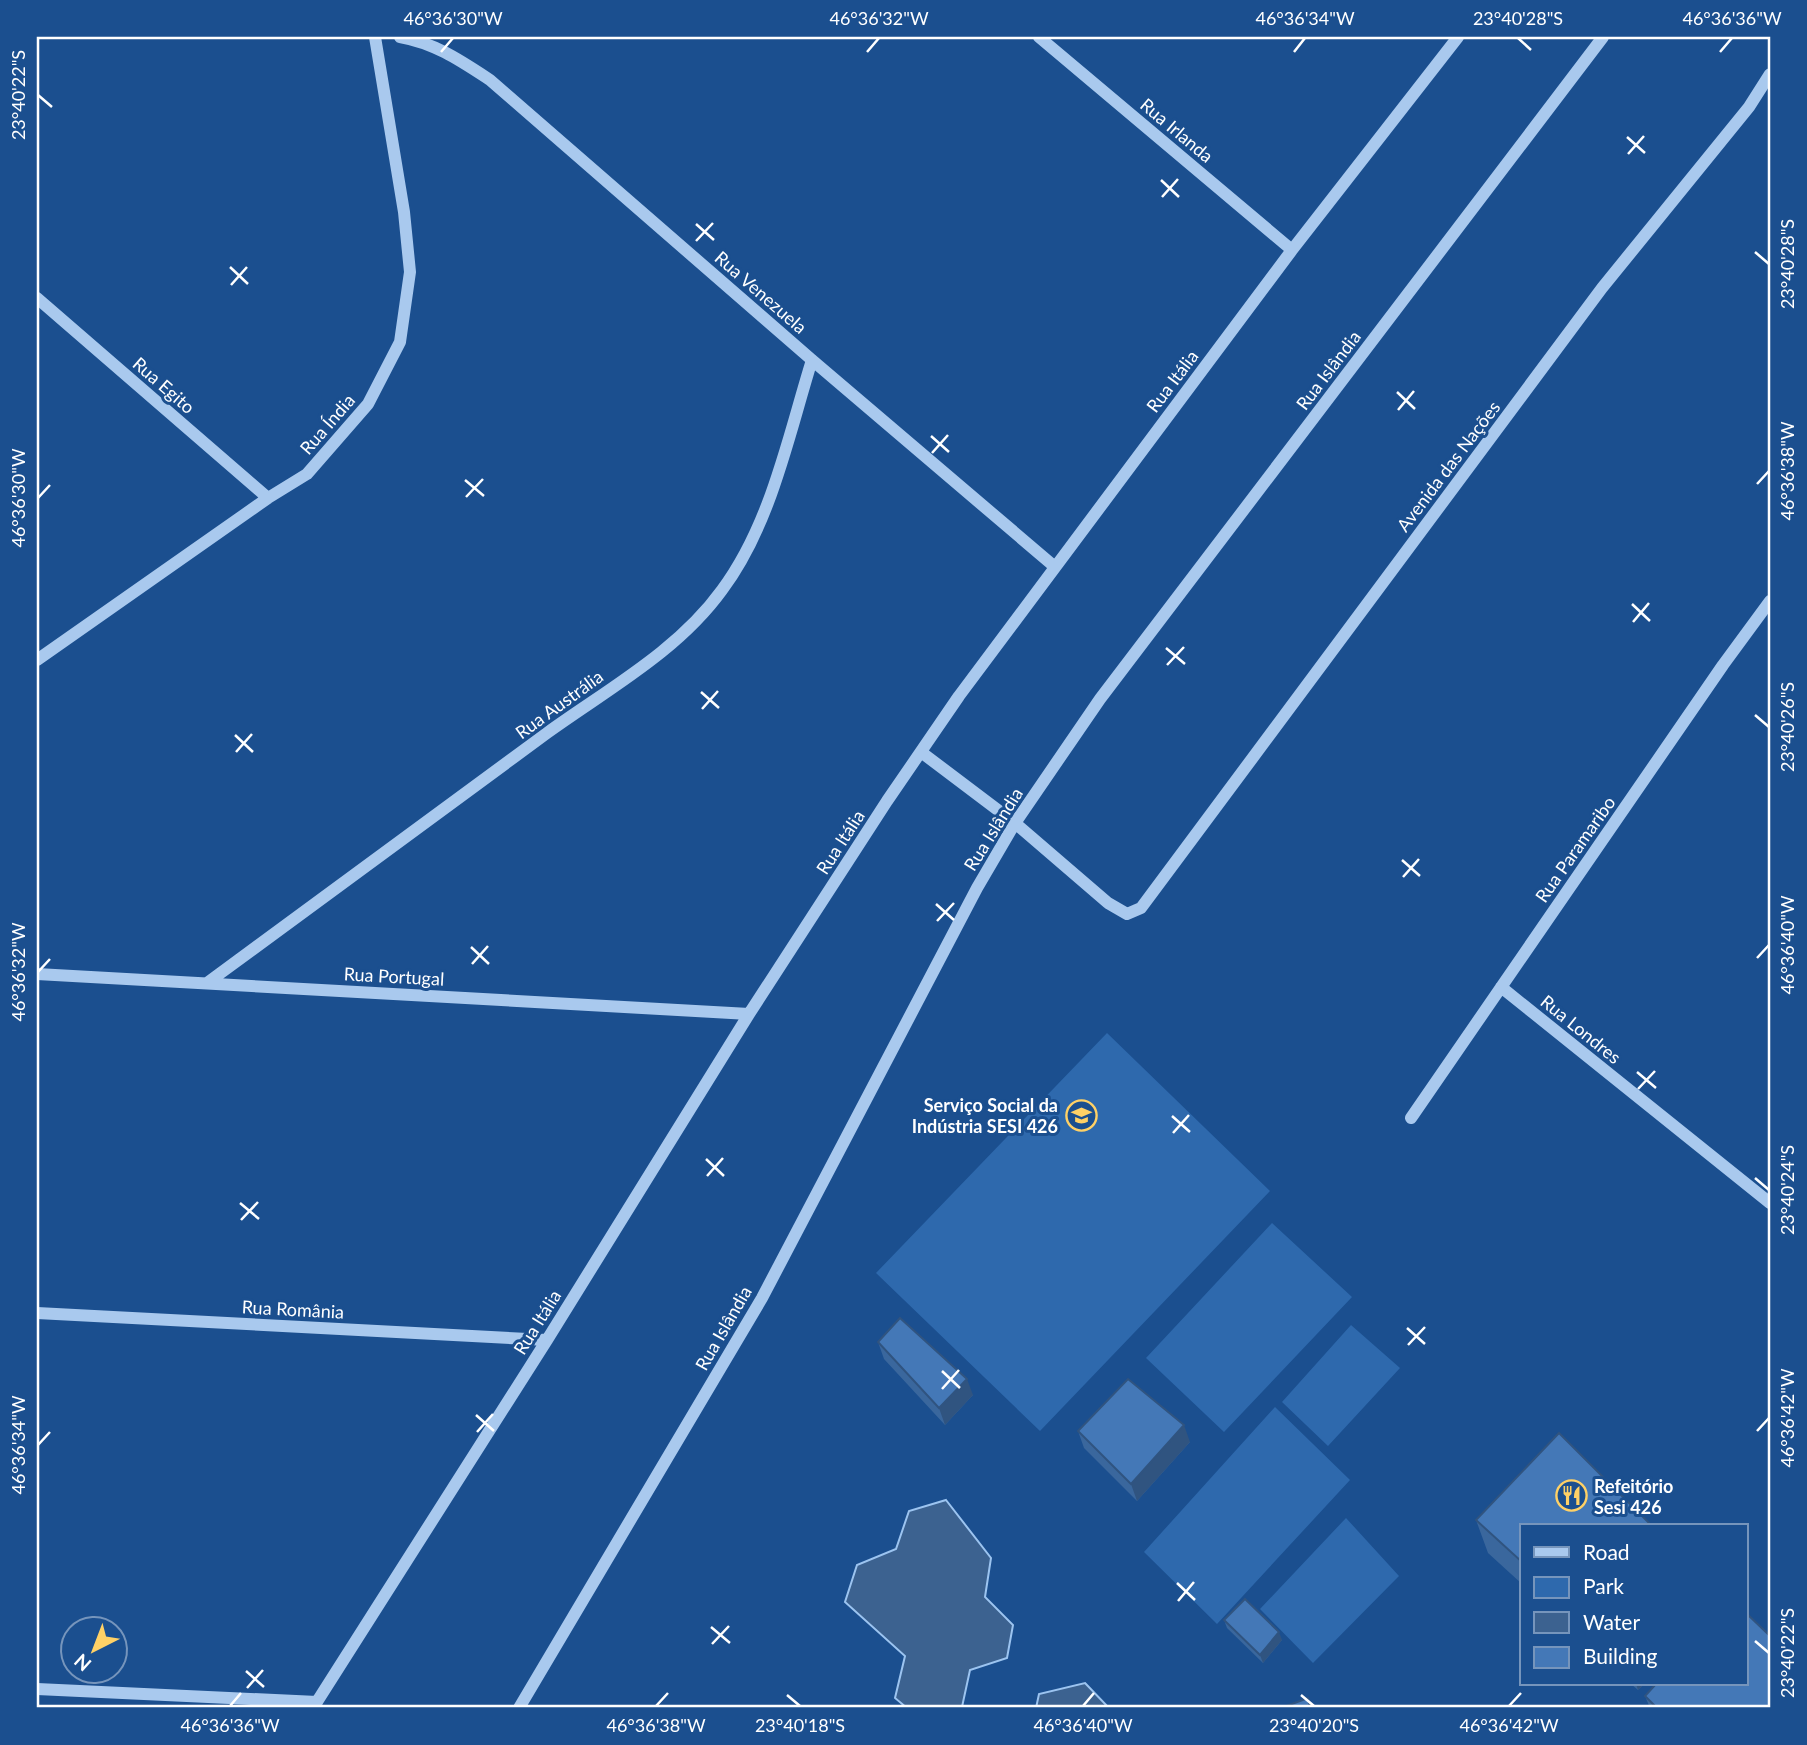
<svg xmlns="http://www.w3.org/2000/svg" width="1807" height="1745" font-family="Lato,sans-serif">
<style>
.green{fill:#2e69ad}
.water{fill:#3c6290;stroke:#9cc4f0;stroke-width:2}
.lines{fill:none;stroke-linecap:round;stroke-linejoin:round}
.minor{stroke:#a9c9ee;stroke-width:12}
.wall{fill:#3a679d}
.shaded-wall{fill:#305480}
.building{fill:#4478b7;stroke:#305480;stroke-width:2}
.ticks{fill:none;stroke:#fff;stroke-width:2.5}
.labels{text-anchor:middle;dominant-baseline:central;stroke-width:6;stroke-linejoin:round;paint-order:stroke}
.street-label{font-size:18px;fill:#fff;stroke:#1b4f8f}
.poi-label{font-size:18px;font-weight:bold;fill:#fff;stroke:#1b4f8f;text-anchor:end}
.neatline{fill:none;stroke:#fff;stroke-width:2.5}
.ticks-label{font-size:18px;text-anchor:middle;fill:#fff}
</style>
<rect width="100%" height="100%" fill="#1b4f8f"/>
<path class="green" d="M1107,1033L1270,1191L1040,1431L876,1273Z
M1272,1223L1352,1297L1224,1432L1146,1358Z
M1351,1325L1400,1368L1328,1446L1282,1402Z
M1275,1407L1350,1480L1217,1624L1144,1552Z
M1346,1518L1399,1576L1313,1663L1260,1609Z"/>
<path class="water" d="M946,1500L991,1558L985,1597L1013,1625L1007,1658L970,1670L962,1707L959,1708H907L895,1698L905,1656L845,1602L857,1565L896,1549L909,1511Z
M1085,1683L1109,1708H1036L1039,1694Z"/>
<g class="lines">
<path class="minor" d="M400,37C435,43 461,61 490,80L812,360L1055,567
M1039,37L1292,250
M37,298L268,498
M37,660L268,498L307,474L368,404L400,342L410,272L404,212L375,37
M921,752L1015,823L1108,903L1127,914L1141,908L1602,288L1749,107L1770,74
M37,974L749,1014
M207,983C321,900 434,816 547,733C608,689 678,651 722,590C771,524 788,437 812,360
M1501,987L1770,1203
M1411,1118L1723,665L1770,601
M37,1313L547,1340
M37,1689L317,1702
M313,1708L547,1340L749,1014L887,801L959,696L1292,250L1458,37
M519,1708L762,1298L977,888L1015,823L1100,699L1603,37"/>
</g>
<path class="wall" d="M878,1342L973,1395L945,1425L884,1359Z
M1078,1431L1190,1442L1137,1501L1084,1448Z
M1476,1520L1522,1526V1584L1488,1553Z
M1224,1620L1282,1640L1263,1663L1227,1628Z
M1631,1684H1644L1638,1690Z
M1645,1696L1770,1708H1650Z"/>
<path class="shaded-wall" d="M967,1379L973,1395L945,1425L939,1408Z
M1184,1425L1190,1442L1137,1501L1131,1484Z
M1279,1632L1282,1640L1263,1663L1260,1655Z
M1636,1684H1644L1638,1690Z"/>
<path class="building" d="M900,1318L967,1379L939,1408L878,1342Z
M1128,1379L1184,1425L1131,1484L1078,1431Z
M1559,1433L1652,1526H1522V1562L1476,1520Z
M1245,1599L1279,1632L1260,1655L1224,1620Z
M1746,1613L1770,1636V1708H1657L1645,1696L1656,1684H1746Z
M1308,1698L1310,1708H1281Z"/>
<path class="ticks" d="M1518,38L1531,50M441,52L453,38M867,52L879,38M1294,52L1305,38M1720,52L1732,38M38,95L52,107M1627,137L1645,153M1628,154L1644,136M1161,180L1179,197M1162,197L1178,179M696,224L714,240M696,241L713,223M1755,252L1769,264M230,267L248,284M231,285L247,267M1397,392L1415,409M1398,410L1414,391M931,436L949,452M932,453L948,435M465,480L484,496M1757,484L1769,471M466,497L483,479M38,498L50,485M1632,604L1650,621M1633,622L1649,603M1166,648L1185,664M1167,665L1184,647M701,692L719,708M702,709L718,691M1755,715L1769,727M235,735L253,752M236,752L252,734M1402,860L1420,876M1403,877L1419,859M936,904L954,920M937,921L954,903M471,947L489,964M1757,958L1769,945M472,964L488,946M38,972L50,959M1637,1072L1656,1088M1638,1089L1655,1071M1172,1116L1190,1132M1173,1133L1189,1115M706,1159L724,1176M707,1176L723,1158M1755,1178L1769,1190M240,1203L259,1219M241,1220L258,1202M1407,1328L1425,1344M1408,1345L1425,1327M942,1371L960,1388M942,1389L959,1370M476,1415L494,1431M1757,1431L1769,1418M477,1432L493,1414M38,1445L50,1432M1177,1583L1195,1600M1178,1601L1194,1582M711,1627L730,1643M1755,1641L1769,1653M712,1644L729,1626M246,1671L264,1687M247,1688L263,1670M787,1695L800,1706M1301,1695L1314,1706M230,1706L241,1693M656,1706L668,1693M1083,1706L1094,1693M1509,1706L1521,1693"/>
<defs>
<symbol id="school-ring" viewBox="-11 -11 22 22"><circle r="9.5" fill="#1b4f8f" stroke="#ffd166" stroke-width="1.5"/><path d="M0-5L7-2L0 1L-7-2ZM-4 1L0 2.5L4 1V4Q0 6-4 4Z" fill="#ffd166"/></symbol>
<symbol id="restaurant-ring" viewBox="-11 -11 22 22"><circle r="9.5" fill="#1b4f8f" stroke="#ffd166" stroke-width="1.5"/><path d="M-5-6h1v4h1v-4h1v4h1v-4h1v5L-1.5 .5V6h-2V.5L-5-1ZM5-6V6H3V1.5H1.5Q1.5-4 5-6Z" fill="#ffd166"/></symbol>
</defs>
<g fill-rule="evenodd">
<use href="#school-ring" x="1064" y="1098" width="35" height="35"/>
<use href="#restaurant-ring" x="1554" y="1478" width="35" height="35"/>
</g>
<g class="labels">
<g class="street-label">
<text transform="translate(1177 130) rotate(40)">Rua Irlanda</text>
<text transform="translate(761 292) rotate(41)">Rua Venezuela</text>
<text transform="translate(1328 370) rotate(-53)">Rua Islândia</text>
<text transform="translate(1172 381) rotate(-53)">Rua Itália</text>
<text transform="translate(164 385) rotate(41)">Rua Egito</text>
<text transform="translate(327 424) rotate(-49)">Rua Índia</text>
<text transform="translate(1448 466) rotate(-53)">Avenida das Nações</text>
<text transform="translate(559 704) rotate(-36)">Rua Austrália</text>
<text transform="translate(993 829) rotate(-58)">Rua Islândia</text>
<text transform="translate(840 842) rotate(-57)">Rua Itália</text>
<text transform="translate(1575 849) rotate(-55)">Rua Paramaribo</text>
<text transform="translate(394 976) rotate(3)">Rua Portugal</text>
<text transform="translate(1581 1029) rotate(39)">Rua Londres</text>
<text transform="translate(293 1309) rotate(3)">Rua România</text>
<text transform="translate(537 1322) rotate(-58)">Rua Itália</text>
<text transform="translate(723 1328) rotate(-60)">Rua Islândia</text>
</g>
<g class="poi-label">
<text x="1058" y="1105">Serviço Social da<tspan x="1058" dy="21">Indústria SESI 426</tspan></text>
<text x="1594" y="1486" text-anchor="start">Refeitório<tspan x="1594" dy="21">Sesi 426</tspan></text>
</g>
</g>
<rect width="1807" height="1745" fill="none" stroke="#1b4f8f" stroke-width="77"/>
<rect x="1520" y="1524" width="228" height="161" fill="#1b4f8f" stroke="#7695bc" stroke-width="2"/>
<rect x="1534" y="1547" width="35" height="10" fill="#a9c9ee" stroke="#7695bc" stroke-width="2"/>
<text x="1583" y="1560" font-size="21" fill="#ffffff">Road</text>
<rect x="1534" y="1577" width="35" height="21" fill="#2e69ad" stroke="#7695bc" stroke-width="2"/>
<text x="1583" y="1594" font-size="21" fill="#ffffff">Park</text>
<rect x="1534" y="1612" width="35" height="21" fill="#3c6290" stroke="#7695bc" stroke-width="2"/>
<text x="1583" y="1630" font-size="21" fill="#ffffff">Water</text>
<rect x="1534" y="1647" width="35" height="21" fill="#4478b7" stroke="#7695bc" stroke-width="2"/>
<text x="1583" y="1664" font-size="21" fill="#ffffff">Building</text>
<g transform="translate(94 1650) rotate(222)"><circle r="33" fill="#1b4f8f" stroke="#7695bc" stroke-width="2"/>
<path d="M0-5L12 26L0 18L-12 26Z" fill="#ffd166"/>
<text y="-10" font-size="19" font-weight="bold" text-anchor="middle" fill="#ffffff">N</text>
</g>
<rect x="38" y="38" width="1731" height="1668" class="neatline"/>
<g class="ticks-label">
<text x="453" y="25">46°36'30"W</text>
<text x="879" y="25">46°36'32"W</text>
<text x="1305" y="25">46°36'34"W</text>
<text x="1518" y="25">23°40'28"S</text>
<text x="1732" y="25">46°36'36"W</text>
<text transform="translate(19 95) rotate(-90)" y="6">23°40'22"S</text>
<text transform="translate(1788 264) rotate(-90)" y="6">23°40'28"S</text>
<text transform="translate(1788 471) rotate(-90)" y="6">46°36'38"W</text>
<text transform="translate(19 498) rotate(-90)" y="6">46°36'30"W</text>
<text transform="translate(1788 727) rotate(-90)" y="6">23°40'26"S</text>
<text transform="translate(1788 945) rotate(-90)" y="6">46°36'40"W</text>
<text transform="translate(19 972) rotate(-90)" y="6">46°36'32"W</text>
<text transform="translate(1788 1190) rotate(-90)" y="6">23°40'24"S</text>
<text transform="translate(1788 1418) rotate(-90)" y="6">46°36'42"W</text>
<text transform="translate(19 1445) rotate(-90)" y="6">46°36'34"W</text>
<text transform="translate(1788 1653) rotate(-90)" y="6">23°40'22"S</text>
<text x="230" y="1732">46°36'36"W</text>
<text x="656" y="1732">46°36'38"W</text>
<text x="800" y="1732">23°40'18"S</text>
<text x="1083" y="1732">46°36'40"W</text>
<text x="1314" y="1732">23°40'20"S</text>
<text x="1509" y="1732">46°36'42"W</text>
</g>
</svg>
